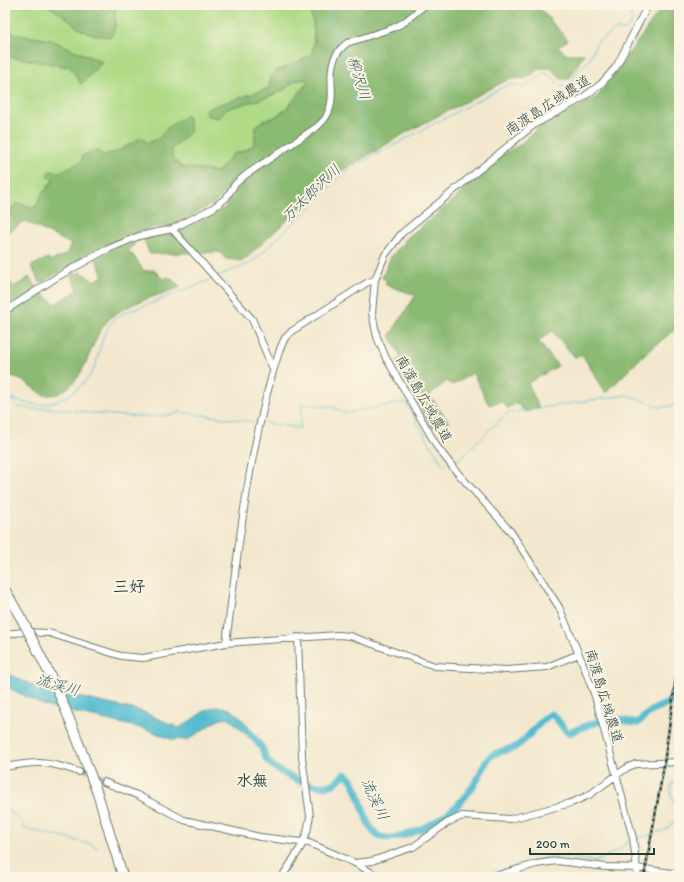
<svg xmlns="http://www.w3.org/2000/svg" width="684" height="882" font-family="Itim,'Klee One',sans-serif">
<style>
.green{fill:#afda86;stroke:#678c5d}
.forest{fill:#8bba73;stroke:#557c54}
.water{fill:#53bcd0;stroke:#397c82}
.lines{fill:none;stroke-linecap:round;stroke-linejoin:round}
.stream{stroke:#53bcd0;stroke-width:1}
.river{stroke:#53bcd0;stroke-width:7}
.minor-tunnel{stroke:#c9c6af;stroke-width:6;stroke-dasharray:6 3;stroke-linecap:butt}
.minor-casing{stroke:#69796a;stroke-width:8}
.highway-casing{stroke:#69796a;stroke-width:11}
.minor{stroke:#fff;stroke-width:6}
.highway{stroke:#fff;stroke-width:9}
.rail-casing{stroke:#1f3d34;stroke-width:2.5}
.rail{stroke:#fcf5e5;stroke-width:1;stroke-dasharray:3;stroke-linecap:butt}
.highway-bridge-casing{stroke:#69796a;stroke-width:11;stroke-linecap:butt}
.highway-bridge{stroke:#fff;stroke-width:9}
.labels{text-anchor:middle;dominant-baseline:central;stroke-width:4;stroke-linejoin:round;paint-order:stroke}
.street-label{font-size:14px;fill:#1f3d34;stroke:#fcf5e5}
.water-label{font-size:15px;font-style:italic;fill:#2c5d5b;stroke:#fcf5e5}
.quarter-label{font-size:16px;font-weight:bold;fill:#1f3d34;stroke:#fcf5e5}
</style>
<rect width="100%" height="100%" fill="#fcf5e5"/>
<filter id="ink" filterUnits="userSpaceOnUse"><feTurbulence type="fractalNoise" baseFrequency=".025" numOctaves="2"/><feDisplacementMap in="SourceGraphic" scale="8" xChannelSelector="R" yChannelSelector="G"/><feConvolveMatrix kernelMatrix="1 2 1 2 8 2 1 2 1" color-interpolation-filters="sRGB"/></filter>
<filter id="wash" filterUnits="userSpaceOnUse"><feTurbulence type="fractalNoise" baseFrequency=".012" numOctaves="4" result="noise"/><feDisplacementMap in="SourceGraphic" scale="16" xChannelSelector="R" yChannelSelector="G"/><feGaussianBlur stdDeviation="0.9" result="paint"/><feColorMatrix in="noise" values="0 0 0 0 0 0 0 0 0 0 0 0 0 0 0 0 0 1.4 0 .05"/><feComposite in="paint" operator="in"/></filter>
<g filter="url(#wash)">
<rect width="100%" height="100%" fill="#f3e8ce"/>
<path class="green" d="M5,5H291L295,10H309L313,17L314,48L311,55L308,82L285,110L273,118L264,119L254,145L246,150L233,154L218,172L182,167L141,138C133,143 125,149 117,152C74,166 58,163 35,208L16,203L5,216Z"/>
<path class="forest" d="M47,5H115V27L111,37L95,35L79,29L63,15Z
M291,5H537L568,40L558,46L566,54H584L569,79H561L551,68H541L527,78L509,79L407,132L338,173L243,261L226,259L219,252L150,254L143,238L168,234L196,223L225,208L241,185L234,180L217,201L175,225L151,228L104,246L40,283L31,266L48,258L51,261L66,254L71,244L24,221L5,235V216L16,203L35,208L42,194L54,180L47,176L49,171L60,172L82,161V156L97,150L104,155L118,151L141,138L148,143L159,138L167,128L187,115L191,131L172,149L173,159L182,167L218,172L233,154L246,150L254,145L256,126C264,119 267,121 275,117C288,109 300,95 308,82L306,79L295,81L284,90L268,97L226,109L219,118L209,116L205,113L206,109L269,88L271,77L275,71C289,68 298,61 311,55C316,43 315,21 309,10H295Z
M664,5H679V327L649,350L606,393L583,356L575,357L552,331L538,341L558,366L528,383L539,408L525,412L517,403L507,408L501,401L489,405L473,373L452,385L447,381L429,395L450,424L443,431L437,424L432,428L396,362L401,357L390,335L416,295L386,285V279L382,278L391,257L408,237L452,202L487,165L500,155L520,145L543,123L581,106L598,96Z
M5,28L15,34L51,40L102,62L91,75L81,84L70,67L5,56Z
M133,242L135,244L128,251L133,255L144,271L154,270L163,279L169,277L181,287C160,295 118,305 105,324C88,345 88,378 61,392C57,395 49,395 43,395L25,382L5,373V279H7L14,287L29,277L41,292L55,304L78,290L71,276L81,272L94,281L103,276L96,259L120,246Z"/>
<path class="water" d="M5,670L10,675L41,689L141,711L179,728C188,723 196,716 205,711C231,697 245,722 257,740H252L228,717L218,720L187,740L171,739L151,731L133,726L45,706L5,686Z"/>
<g class="lines">
<path class="stream" d="M332,5L330,27L338,47
M340,52L350,77L360,118L377,154
M218,276L249,264L257,258L342,175L360,163L507,85C513,84 521,88 526,86C545,76 542,64 560,86L568,87L574,84L575,73L589,60L597,42L617,29L625,30L631,25C633,13 627,6 615,5
M5,395C13,399 22,403 31,404C55,409 86,388 95,366C100,351 102,332 113,321C123,311 140,308 152,303C172,295 192,287 212,279
M10,397L17,407L36,409L49,408C83,411 150,423 180,412L254,422
M357,411L405,402L443,465L446,464
M265,423L300,428L302,404L332,407L345,413L354,412
M454,461L458,460L507,413L627,395L660,407L679,405
M5,807L24,824L22,828L91,844L98,848
M636,839L665,830L678,819L677,807L671,796V783L679,782
M536,860L562,856L595,862L621,849L626,843L631,840
M478,877L533,861"/>
<path class="river" d="M250,733C254,738 258,743 262,748C264,752 264,756 267,760C277,773 319,794 335,783C338,781 341,777 344,774C362,779 361,830 381,837C400,842 437,823 451,811C459,804 467,795 473,786C480,778 482,765 490,757C496,751 507,751 515,747C529,739 537,722 551,714C559,718 561,728 569,733C583,727 599,720 614,719C623,718 629,724 638,723C649,710 662,704 679,700"/>
</g>
</g>
<g filter="url(#ink)">
<g class="lines">
<path class="minor-tunnel" d="M79,772L104,782"/>
<defs>
<path id="minor" d="M172,229L252,319L273,369
M5,311L57,277L106,250L139,236L172,229L213,208L226,198L235,184L247,174L317,127C321,123 325,120 327,115C340,92 319,64 347,43L393,28L403,23L425,5
M5,634L24,632L49,633L121,656L143,658L226,643L338,635L350,636L435,666L506,670L547,667L579,654
M226,643C239,544 249,444 280,349L285,338L292,331L368,282L375,280
M5,767C37,761 48,761 79,772
M104,782L137,795L184,820L260,837L309,843L355,863L379,877
M355,863L372,861L413,847L447,823L462,816L510,819L571,803L589,795L628,767L636,764L679,762
M282,877L301,847L307,832L310,816L302,757L298,637
M492,877L536,864L557,861L606,867L637,868L679,874
M638,877L633,838L595,696L583,664L559,607L511,532L455,470L438,448L386,358L377,337L372,313L375,280L385,255L402,233L535,124L581,99L601,84L616,67L648,5"/>
<path id="highway" d="M5,590L26,627
M73,728L98,795L123,877"/>
</defs>
<use href="#minor" class="minor-casing"/>
<use href="#highway" class="highway-casing"/>
<use href="#minor" class="minor"/>
<use href="#highway" class="highway"/>
<defs>
<path id="rail" d="M644,877L663,771L679,655"/>
</defs>
<use href="#rail" class="rail-casing"/>
<use href="#rail" class="rail"/>
<defs>
<path id="highway-bridge" d="M26,627L57,689L73,728"/>
</defs>
<use href="#highway-bridge" class="highway-bridge-casing"/>
<use href="#highway-bridge" class="highway-bridge"/>
</g>
</g>
<g class="labels">
<g class="street-label">
<text transform="translate(548 105) rotate(-33)">南渡島広域農道</text>
<text transform="translate(424 399) rotate(60)">南渡島広域農道</text>
<text transform="translate(604 696) rotate(73)">南渡島広域農道</text>
</g>
<g class="water-label">
<text transform="translate(359 78) rotate(73)">柳沢川</text>
<text transform="translate(311 193) rotate(-44)">万太郎沢川</text>
<text transform="translate(58 685) rotate(16)">流渓川</text>
<text transform="translate(375 799) rotate(65)">流渓川</text>
</g>
<g class="quarter-label">
<text x="129" y="586">三好</text>
<text x="252" y="780">水無</text>
</g>
</g>
<rect width="684" height="882" fill="none" stroke="#fcf5e5" stroke-width="20"/>
<path d="M530 848v6h124v-6" fill="none" stroke="#1f3d34" stroke-width="2"/>
<text x="536" y="848" font-size="12" fill="#1f3d34" stroke="#fcf5e5" stroke-width="3" paint-order="stroke">200 m</text>
</svg>
